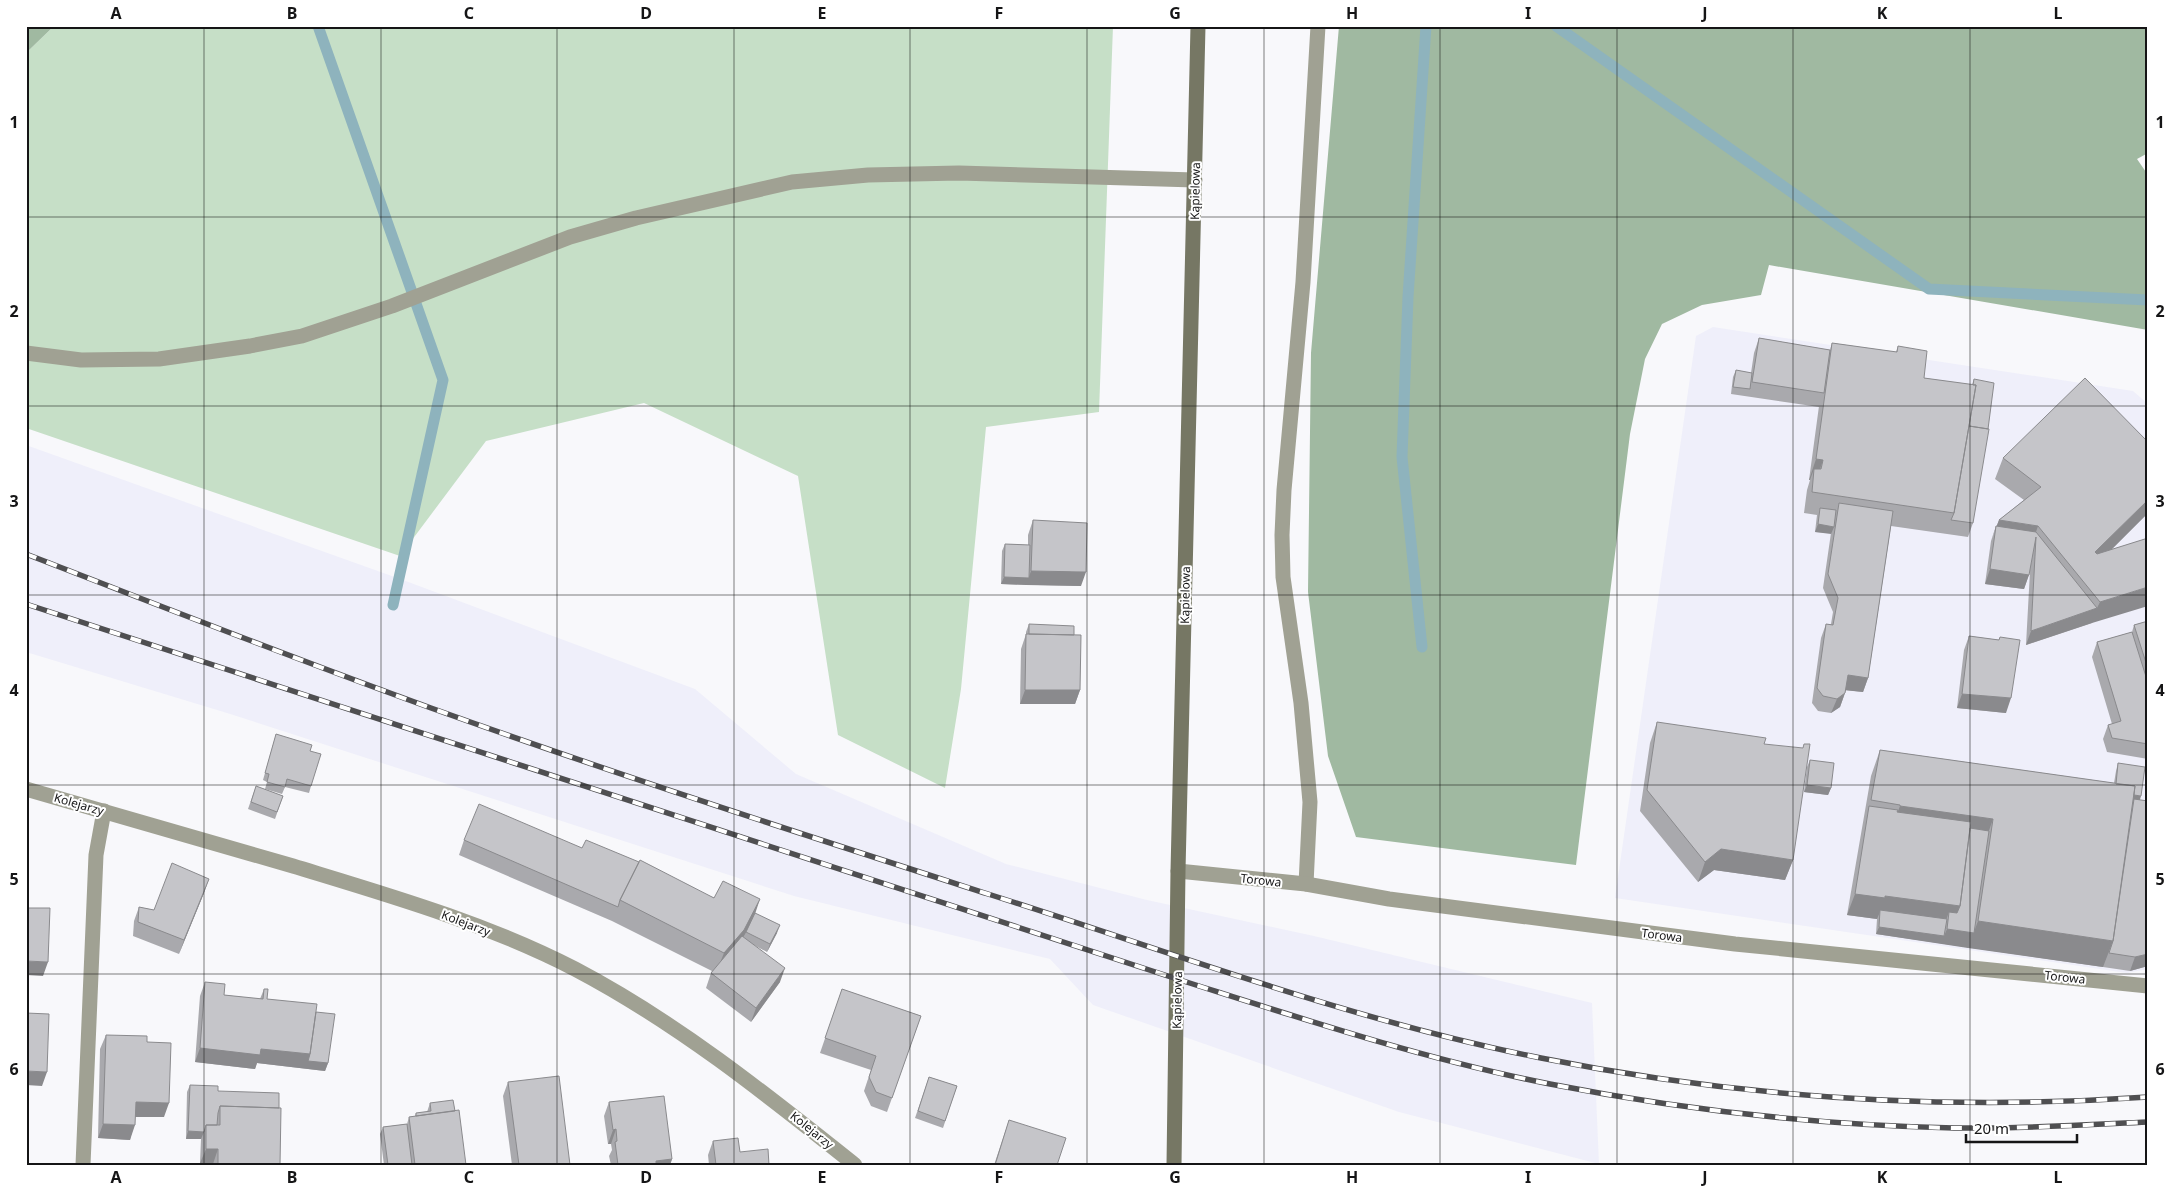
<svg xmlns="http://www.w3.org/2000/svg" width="2174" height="1191" font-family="'Noto Sans',sans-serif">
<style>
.built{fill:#efeffa}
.green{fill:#c6dfc7}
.forest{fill:#a0b9a1}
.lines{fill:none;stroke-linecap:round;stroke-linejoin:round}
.stream{stroke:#8eb3bd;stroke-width:11}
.lane{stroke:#a0a193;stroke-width:15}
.street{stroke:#a0a193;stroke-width:15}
.secondary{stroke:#767764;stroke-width:15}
.rail-casing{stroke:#4f4f51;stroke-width:5.5}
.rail{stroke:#fff;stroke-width:4;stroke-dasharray:11;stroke-linecap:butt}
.wall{fill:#a9a9ad}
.shaded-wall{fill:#8a8a8d}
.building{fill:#c5c5c9;stroke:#8a8a8d}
.grid{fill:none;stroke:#151516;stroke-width:1;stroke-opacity:0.55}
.labels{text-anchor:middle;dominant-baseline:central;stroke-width:4;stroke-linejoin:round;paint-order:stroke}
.street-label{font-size:12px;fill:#151516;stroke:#fff}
.neatline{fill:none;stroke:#151516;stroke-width:2}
.grid-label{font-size:16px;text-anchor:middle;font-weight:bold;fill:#151516}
</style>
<rect width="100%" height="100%" fill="#f8f8fb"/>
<path class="built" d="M1713,327L2133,391L2148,404V969L2127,973L1615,898L1696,336Z
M26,445L403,580L695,689L796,774L1006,864L1147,900L1314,936L1592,1003L1599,1164L1399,1112L1093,1005L1050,959L794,896L227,713L26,652Z"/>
<path class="green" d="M54,26H1113L1099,412L986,427L961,689L945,788L838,735L798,476L644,403L486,441L400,556L26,428V53Z"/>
<path class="forest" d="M26,26H54L26,53Z
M1339,26H2148V153L2137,159L2148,175V330L1769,265L1761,295L1702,305L1662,324L1645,359L1630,434L1576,865L1356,837L1328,756L1308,592L1311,353Z"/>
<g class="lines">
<path class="stream" d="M318,26L443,380L393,605
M1556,26L1929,289L2148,300
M1422,647L1402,457L1408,297L1426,26"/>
<path class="lane" d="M1306,884L1310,802L1301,703L1283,577L1282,535L1284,490L1303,282L1318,26
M83,1165L96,855L104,811"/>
<path class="street" d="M26,353L81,360L159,359L250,346L302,336L392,306L570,237L636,218L792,182L868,175L959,173L1195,180
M26,789C115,814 204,840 293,866C388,895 486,923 575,969C676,1022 766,1094 855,1165
M1178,871L1306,884L1389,899L1735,944L2148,986"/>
<path class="secondary" d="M1174,1165L1178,871L1198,26"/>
<defs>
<path id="rail" d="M26,554C161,606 295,659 431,708C615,774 802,834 988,894C1171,952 1353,1021 1541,1058C1741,1098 1944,1111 2148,1097
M26,604L1177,979C1300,1018 1423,1059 1550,1084C1683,1110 1819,1125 1954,1128C2019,1129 2083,1125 2148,1122"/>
</defs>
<use href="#rail" class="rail-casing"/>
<use href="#rail" class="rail"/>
</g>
<path class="wall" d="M1759,338L1830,350L1832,343L1896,352L1898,346L1924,378L1972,385L1974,379L1973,523L1968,537L1891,526L1868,678L1863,692L1846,690L1840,707L1831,713L1818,711L1812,703L1821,638L1826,624H1831L1833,612L1823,588L1831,533L1815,532L1817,515L1804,513L1807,490L1810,480H1809L1819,406V407L1731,394L1733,377L1736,370L1751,373L1754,353Z
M2148,442V513L2111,550L2148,538L2092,623L2026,645L2030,571L2024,589L1985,584L1991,541L1999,520L2024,500L1995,479L2003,458Z
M1033,520L1081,586L1001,584L1002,551L1005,544L1028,545V535Z
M2148,621V759L2107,752L2103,739L2108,725L2112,724L2092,657L2097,642L2132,632L2134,625Z
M1029,624L1074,635L1080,690L1075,704H1020L1021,649L1026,634V632Z
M1969,636L1999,640L2006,713L1957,708L1964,650Z
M1657,722L1764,744L1793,860L1785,880L1714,870L1698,882L1640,811L1650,743Z
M276,734L310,751L311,786L309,793L285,787L282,794L265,789L267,782L263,780Z
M1880,750L2114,783L2116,771L2118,763L2140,800L2148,801V966L2130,971L2103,967L1876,934L1877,919L1847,915L1871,776Z
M1810,760L1831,788L1828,795L1804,792L1807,767Z
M256,786L283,796L275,819L248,809Z
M464,840L582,848L755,913L777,933L767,952L752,944L780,982L751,1022L706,988L711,973L712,971L612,921L459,855Z
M204,893L179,954L133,936L134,921L139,907L154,910Z
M205,982L224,995L260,999L264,989L267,999L316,1012L328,1063L325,1071L257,1063L255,1069L195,1062L200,996Z
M842,989L921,1016L887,1112L871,1106L864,1091L871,1070L820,1053Z
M106,1035L147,1042L164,1117H135L130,1140L98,1138L100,1049Z
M929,1077L957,1086L943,1128L915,1118Z
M508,1082L570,1165H512L503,1096Z
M190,1085L218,1091L279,1108L280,1165H213V1164L200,1163L201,1139H186L187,1092Z
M609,1102L672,1159L670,1165H611L609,1156L612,1150L611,1144H608L604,1116Z
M430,1103L466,1165H384L380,1134L383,1127L407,1124L409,1117L415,1116L416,1113L427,1112Z
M1009,1120L1057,1165H994Z
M713,1141L740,1152L769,1165H709L708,1155Z"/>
<path class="shaded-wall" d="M1816,459L1823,460L1816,481L1814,469L1810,480H1809Z
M2148,500V513L2088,573L2095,552Z
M1999,520L2038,526L2031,547L1996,526L1991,541Z
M1818,524L1834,527L1831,534L1815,532Z
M1990,569L2029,575L2024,589L1985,584Z
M1031,571L1086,572L1081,586L1026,585Z
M1004,577L1029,578L1026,585L1001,584Z
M2148,587V606L2092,623L2026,645L2031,631L2097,608L2100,602Z
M1848,675L1868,678L1863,692L1843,690Z
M1025,690H1080L1075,704H1020Z
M1845,693L1840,707L1831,713L1837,699Z
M1962,694L2011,698L2006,713L1957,708Z
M1807,785L1831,788L1828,795L1804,792Z
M2115,792L2141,796L2139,803Z
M1900,806L1993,819L1984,845L1890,832Z
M1721,849L1793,860L1785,880L1714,870L1698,882L1705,862Z
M209,879L204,893L179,954L184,940Z
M1855,894L1885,896L1960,906L1952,927L1949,912L1944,926L1880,912L1877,919L1847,915Z
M760,899L753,920L736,950L716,973L724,953Z
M1978,921L2113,941L2103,967L1968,948Z
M780,925L777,933L767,952L770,944Z
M1879,927L1944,936L1947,929L1974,933L1968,948L1876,934Z
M2148,954V966L2130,971L2135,957Z
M26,961L48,962L43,976L26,975Z
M785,968L780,982L751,1022L756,1008Z
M200,1048L261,1049L310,1054L328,1063L325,1071L257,1063L255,1069L195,1062Z
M26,1071L47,1072L42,1086L26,1085Z
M136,1102L169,1103L164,1117H130Z
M103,1124L135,1125L130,1140L98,1138Z
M616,1129L611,1144H608L613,1130Z
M188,1131L204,1132L201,1139H186Z
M206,1149H218L213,1164L200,1163Z
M672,1159L670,1165H655L656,1161Z"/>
<path class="building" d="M1759,338L1830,350L1824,393L1752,382Z
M1832,343L1897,352L1898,346L1927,351L1924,378L1976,385L1954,513L1812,492L1814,469H1821L1823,460L1816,459Z
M1736,370L1752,373L1750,389L1733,387Z
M2085,378L2148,442V500L2095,552L2097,554L2148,538V587L2100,602L2038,526L1999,520L2041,487L2003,458Z
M1974,379L1994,383L1988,429L1969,426L1976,385H1973Z
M1969,426L1989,429L1973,523L1951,520L1954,513Z
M1839,503L1893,511L1868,678L1848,675L1845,693L1837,699L1823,696L1817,688L1826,624L1833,625L1838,598L1828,574Z
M1820,508L1836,510L1834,527L1818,524Z
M1033,520L1087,523L1086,572L1031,571Z
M1996,526L2036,532L2097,608L2031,631L2036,537L2029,575L1990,569Z
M1005,544L1030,545L1029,578L1004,577Z
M2148,621V669L2134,625Z
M1029,624L1074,626V635L1029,634Z
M2132,632L2148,683V744L2112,738L2108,725L2121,721L2097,642Z
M1026,634L1081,635L1080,690H1025Z
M1969,636L1999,640L2000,637L2020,640L2011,698L1962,694Z
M1657,722L1766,738L1764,744L1803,748L1804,744H1810L1793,860L1721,849L1705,862L1647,790Z
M276,734L312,745L310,751L321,754L311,786L287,779L285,787L267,782L269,774L265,773Z
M1880,750L2135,786L2113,941L1978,921L1993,819L1900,806V805L1871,800Z
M1810,760L1834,763L1831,788L1807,785Z
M2118,763L2145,767L2141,796L2134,795L2135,786L2116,784Z
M256,786L283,796L277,812L251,802Z
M2134,799L2148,801V954L2135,957L2109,953L2113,941Z
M479,804L582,848L586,840L639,862L620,900L618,907L464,840Z
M1869,806L1898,810L1897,812L1971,822L1960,906L1885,896V898L1855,894Z
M1970,828L1989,831L1974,933L1947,929L1949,912L1957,913L1960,906Z
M640,860L714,898L723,881L760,899L744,930L724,953L620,900Z
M172,863L209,879L184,940L138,922L139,907L154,910Z
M26,908H50L48,962L26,961Z
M1880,910L1947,919L1944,936L1879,927Z
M755,913L780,925L770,944L746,932Z
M742,936L785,968L756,1008L711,973Z
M205,982L225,984L224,995L263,999L264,989H268L267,999L317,1004L310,1054L261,1049L260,1055L200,1048Z
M842,989L921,1016L892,1098L876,1092L869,1077L876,1056L825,1038Z
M316,1012L335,1014L328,1063L308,1061L310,1054Z
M26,1013L49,1014L47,1072L26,1071Z
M106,1035L147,1036V1042L171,1043L169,1103L136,1102L135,1125L103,1124Z
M559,1076L570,1165H519L508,1082Z
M929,1077L957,1086L945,1121L918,1111Z
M190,1085L218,1086V1091L279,1093V1108L220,1106L218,1113L217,1125H206L204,1132L188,1131Z
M664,1096L672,1159L656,1161V1165H632V1164L618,1165L615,1142L617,1141L616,1129L613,1130L609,1102Z
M453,1100L455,1111L416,1116V1113L431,1111L430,1103Z
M220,1106L281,1108L280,1165H218V1149H206V1125H220Z
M459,1110L466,1165H415L409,1117Z
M1009,1120L1066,1138L1057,1165H995Z
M407,1124L412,1165H388L383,1127Z
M738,1138L740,1152L768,1149L769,1165H716L713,1141Z"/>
<path class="grid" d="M204,26V1165M381,26V1165M557,26V1165M734,26V1165M910,26V1165M1087,26V1165M1264,26V1165M1440,26V1165M1617,26V1165M1793,26V1165M1970,26V1165M26,217H2148M26,406H2148M26,595H2148M26,785H2148M26,974H2148"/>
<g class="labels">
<g class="street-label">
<text transform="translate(1195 191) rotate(-89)">Kąpielowa</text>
<text transform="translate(1185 595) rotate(-89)">Kąpielowa</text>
<text transform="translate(79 804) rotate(16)">Kolejarzy</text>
<text transform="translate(1261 880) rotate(6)">Torowa</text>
<text transform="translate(466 923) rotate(21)">Kolejarzy</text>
<text transform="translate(1662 935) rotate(7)">Torowa</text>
<text transform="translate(2065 977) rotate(6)">Torowa</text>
<text transform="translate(1177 1000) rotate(-89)">Kąpielowa</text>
<text transform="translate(812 1130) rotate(39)">Kolejarzy</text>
</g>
</g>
<rect width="2174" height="1191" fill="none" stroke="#ffffff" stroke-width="55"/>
<path d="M1966 1134v8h111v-8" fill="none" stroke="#151516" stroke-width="2.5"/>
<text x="1974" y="1134" font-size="15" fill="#151516" stroke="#ffffff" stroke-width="4" paint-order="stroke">20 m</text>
<rect x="28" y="28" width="2118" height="1136" class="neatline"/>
<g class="grid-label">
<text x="116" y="19">A</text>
<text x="292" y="19">B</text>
<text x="469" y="19">C</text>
<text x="646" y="19">D</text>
<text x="822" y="19">E</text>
<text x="999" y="19">F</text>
<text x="1175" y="19">G</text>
<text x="1352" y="19">H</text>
<text x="1528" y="19">I</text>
<text x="1705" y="19">J</text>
<text x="1882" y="19">K</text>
<text x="2058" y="19">L</text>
<text x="14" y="128">1</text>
<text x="2160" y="128">1</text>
<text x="14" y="317">2</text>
<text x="2160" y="317">2</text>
<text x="14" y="507">3</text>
<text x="2160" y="507">3</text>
<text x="14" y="696">4</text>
<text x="2160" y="696">4</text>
<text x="14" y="885">5</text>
<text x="2160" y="885">5</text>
<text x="14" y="1075">6</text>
<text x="2160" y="1075">6</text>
<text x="116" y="1183">A</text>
<text x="292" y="1183">B</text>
<text x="469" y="1183">C</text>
<text x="646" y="1183">D</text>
<text x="822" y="1183">E</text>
<text x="999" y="1183">F</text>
<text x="1175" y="1183">G</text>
<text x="1352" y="1183">H</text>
<text x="1528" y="1183">I</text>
<text x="1705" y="1183">J</text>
<text x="1882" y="1183">K</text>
<text x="2058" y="1183">L</text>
</g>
</svg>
